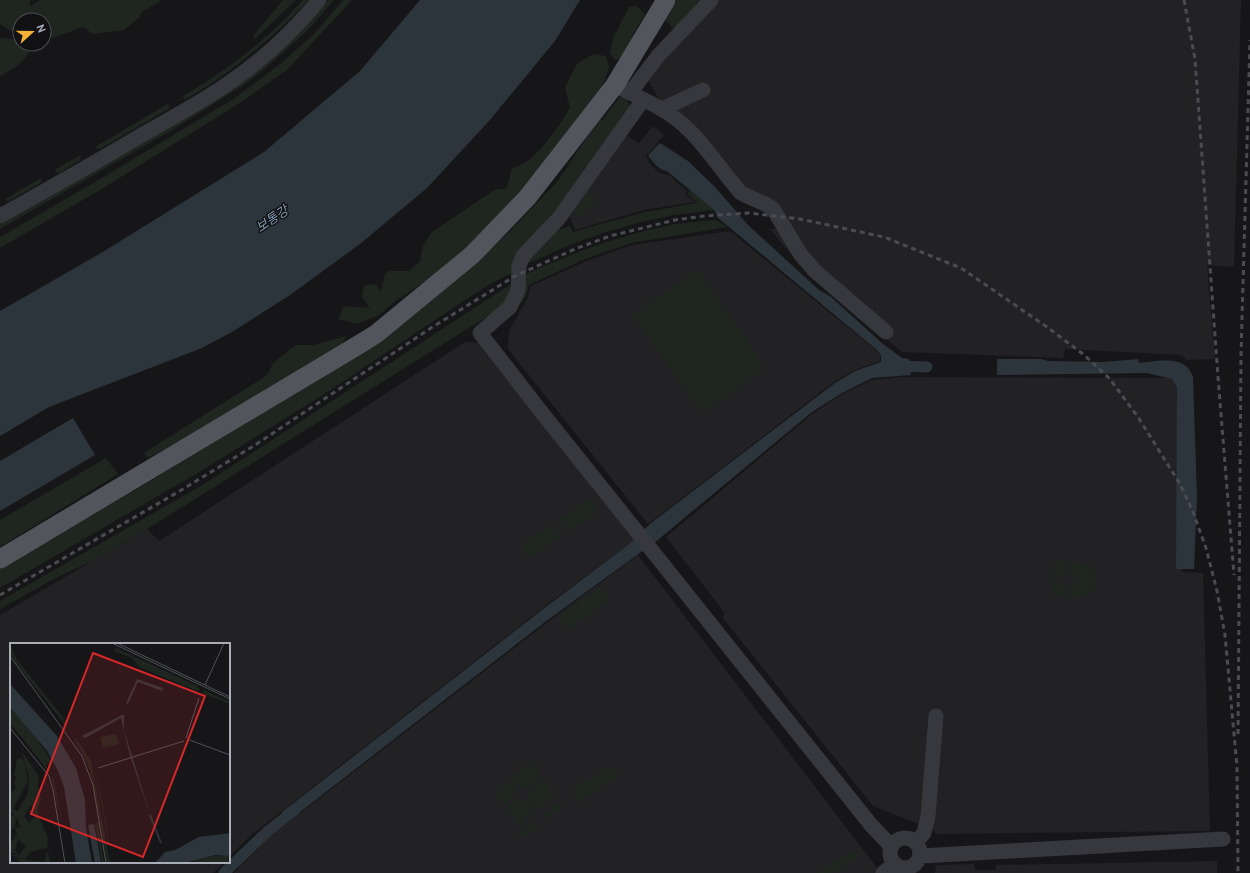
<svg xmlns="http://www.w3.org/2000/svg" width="1250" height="873" font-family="'PT Sans','Noto Sans KR',sans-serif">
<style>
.built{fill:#222225}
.green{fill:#1e261f}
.water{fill:#2c353c}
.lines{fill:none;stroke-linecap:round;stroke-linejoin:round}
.canal{stroke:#2c353c;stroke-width:11}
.minor{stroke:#37383d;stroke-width:15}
.major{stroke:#53555c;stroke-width:19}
.rail{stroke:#4a4c52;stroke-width:3;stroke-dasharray:5 4;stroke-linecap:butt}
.labels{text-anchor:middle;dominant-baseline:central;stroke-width:3;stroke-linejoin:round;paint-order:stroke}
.water-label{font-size:13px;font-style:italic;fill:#7f9bb3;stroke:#111113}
.inset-river{fill:none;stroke:#2c353c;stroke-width:2}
.inset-road{fill:none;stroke:#505258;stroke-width:1}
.view{fill:#d62828;fill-opacity:0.15;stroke:#d62828;stroke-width:2}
.inset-edge{fill:none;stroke:#a8adb8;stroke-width:2}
</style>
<rect width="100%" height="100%" fill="#161618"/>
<path class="built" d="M677,0H1241L1234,267L1207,265L1215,359L1186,360L1182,355L1065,349L1063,358L902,352L805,271L770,229L787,228L748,194L661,103L648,79L683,38L664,19Z
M599,118L639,143L653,126L664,135L646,156L650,164L658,172L666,175L668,174L687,191L685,194L695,202L644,210L575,230L556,184Z
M730,231L878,352L880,356V361L855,370L834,382L648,524L508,349L509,331L528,297L531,286L584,262L632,245Z
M465,342L478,343L634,540L544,607L251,835L229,857V644H11V862H224L213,873H0V615L147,529L159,541Z
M901,377L1178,378L1182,572L1203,573L1210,831L935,834L934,830L873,806L723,618L724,612L666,537L812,414L842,394L872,380Z
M638,555L881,873H234L272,835L553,618Z
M1217,861V873H935L936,865L974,864L975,870H996V865Z"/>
<path class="green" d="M0,0H30V7L40,0H162L142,12L139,18L124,30L93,34L83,27L53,38L44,39V20H20V37L0,24Z
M283,0H296L255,39L253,36Z
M303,0H309C272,39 232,72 185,100L183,96C228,70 268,39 303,0Z
M328,0H334L307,31L260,73L244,85L172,130L0,229V224L170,126L319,11Z
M343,0H352L288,69L240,103L100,190L0,248V237L95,182L235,98L279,65L314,34Z
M679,0H703L675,28L666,21Z
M636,6L645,14L633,35L630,46L623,58L615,60L610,53L613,38L629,7Z
M0,38L18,40H20V44L33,45C26,61 15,68 0,76Z
M593,54L606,56L609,68L594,106L534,183L474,241L427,280L394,302L379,315L358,324L338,319L344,306L370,308L362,297L364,285L376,284L381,292L385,274L390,271H409L420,261L423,246L432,232L494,190L507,188L512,168C534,165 559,126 570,108L565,87L577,64Z
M621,95L625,97L631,107L567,196L518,255L512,273L494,282L465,300L329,391L201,471L0,588V569L144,485L340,365L458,276L507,234L556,183Z
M168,104L170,108L100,149H97L95,147Z
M81,155L80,160L59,173L54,170Z
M41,178L42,182L9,201H6L5,199Z
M586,190L595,198L596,203L581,217L573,212Z
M690,190L714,210L674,215L641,222L603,233L567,246L527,264L533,250L549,233L570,226L573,232L645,212L697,203L687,193Z
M716,220L727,227L631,243L585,259L529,285L526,296L522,303H518L522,276C571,253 623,234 676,224C689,222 703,221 716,220Z
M698,270L762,363L763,367L761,372L708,410L703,411L699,409L632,315Z
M511,284C512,296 504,303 496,311L152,526L92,561L54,579L0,609V601L199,487L266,444Z
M346,336L341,347L160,452L148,458L144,453L266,376L274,362L296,345H314Z
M106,458L118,474L0,547V520Z
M590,498L599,511L568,532L560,519Z
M552,524L560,537L529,558L520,545Z
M1055,562H1068L1067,573L1059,572V578H1053Z
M1070,562L1089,564L1093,569V590L1087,596L1068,598L1069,587H1075V573H1070Z
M1052,580L1058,581V587H1066V597C1051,595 1052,594 1052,580Z
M601,587L610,600L568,629L559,616Z
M531,763L555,794L536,810L527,799L528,792L541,781L538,778L526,788L519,787L512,777Z
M607,767L611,770L615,769L619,777L577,802L571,790Z
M509,780L516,789L514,792L515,796L503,805L494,791Z
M517,800L524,801L533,813L520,823H517L506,808Z
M560,801L564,807L548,819L544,814Z
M535,820L539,826L521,839L517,834Z
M854,850L859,857L833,873H817Z"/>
<path class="water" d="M420,0H580L555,41L489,121L427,188L360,244L290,295L232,332L202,348L49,407L0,436V311L101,253L264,152L360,71Z
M660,143L688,161L715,187L748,225L819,290L831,297L883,344L902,358L909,359L911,375L872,378L842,393L812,412L659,539L545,622L286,823L282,812L547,606L629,544L651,523L835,383L855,371L881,362V356L878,351L718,218L714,210L667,171C658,170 653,162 648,155Z
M997,359H1041L1048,361L1104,362L1138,359L1139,363C1153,362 1176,356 1188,368C1190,370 1192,374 1193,377L1197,497L1194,569H1176L1177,387L1172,379L1147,373L997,375Z
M73,418L95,455L0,511V461Z"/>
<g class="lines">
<path class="canal" d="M896,366L927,367
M224,873L268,831L295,810"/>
<path class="minor" d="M615,85C637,97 661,106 680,122C703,141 720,169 740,192C750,199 763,201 773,209L801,255L815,271L886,332
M630,93L658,56L711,0
M643,100L559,218L523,256L519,266L518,290L510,307L480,333L539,409L871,825L891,846
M662,109L703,90
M0,216C48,189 97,162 145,133C170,119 196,105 220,89C257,65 291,34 319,0
M890 853a15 15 0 1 1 30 0a15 15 0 1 1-30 0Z
M916,842L924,833L928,816L936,716
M920,856L1223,839
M883,873L894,864"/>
<path class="major" d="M0,559L355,347L376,334L472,255L527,198L615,85L666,0"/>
<path class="rail" d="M1184,0L1195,59L1218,377L1234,575
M0,595L178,492L252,447L431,328L515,276L575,249L610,236L675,220L704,216L749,213L800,219L884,237L961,268L1047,327L1083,354L1109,378L1138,417L1180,484L1193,512L1206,548L1217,591L1225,635L1237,767L1238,873
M1238,734L1241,354L1250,40"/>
</g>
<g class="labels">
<g class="water-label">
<text transform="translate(272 219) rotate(-34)">보통강</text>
</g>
</g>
<g transform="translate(10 643)">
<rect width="220" height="220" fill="#161618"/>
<path d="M0,0L7,17L52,73L58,85L5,19L0,9ZM106,5L185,42L190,46L187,48L129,24L122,15L103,8ZM194,47L220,59V61L192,50ZM0,64L22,89L42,119L36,122L44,137L53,186L41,132L14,97L16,93L13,96L0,81ZM106,91L109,101L93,105L90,94ZM66,95L81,118L100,220H97L83,137L76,117L64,96ZM11,107L29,134L28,143L31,156L27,169L38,195L37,205L20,209L16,215L13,216L0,212H9L16,203L8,196L5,207L8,211L0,210V201L7,191L5,185L11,184L6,174L5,185L1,186L0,193V174L4,171L0,170V150L6,145L4,139L7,133H4L7,116L12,115L15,120L18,138L3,166L8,168L18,150L19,133ZM21,163L23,167L19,168L20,171H27L19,180L14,173ZM83,119L94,167L102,220L93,169ZM88,179L94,220H92L85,180ZM38,207L40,220H11L5,215L34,219ZM203,213H220V219H182Z" fill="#1e261f" fill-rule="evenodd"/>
<path d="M127,36L153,45L152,48L128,39L118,61L116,60ZM0,41L47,93L66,125L75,157L76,185L82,220H66L54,144L48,128L37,108L0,64ZM112,72H114V87L141,174L120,113L111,75L75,95L72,93ZM84,181L91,220H85L78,182ZM220,190V213L205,212L175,220H145L155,209L165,207L189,194Z" fill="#2c353c"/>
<path class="inset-river" d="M140,172L151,200"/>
<path class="inset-road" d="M102,0L220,56M107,0L220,54M0,13L72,113L83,142L96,220M195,42L214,0M0,85L39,133L43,147L55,220M176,95L189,55M177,96L220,112M88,125L174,98"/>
<path class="view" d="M83,10L195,53L133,214L21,171Z"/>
<rect width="220" height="220" class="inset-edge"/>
</g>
<g transform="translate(32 32) rotate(69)"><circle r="19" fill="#111113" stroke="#4d4f55"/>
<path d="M0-3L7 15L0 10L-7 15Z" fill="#f2b134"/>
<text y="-6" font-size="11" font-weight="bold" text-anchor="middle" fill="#a8adb8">N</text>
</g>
</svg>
